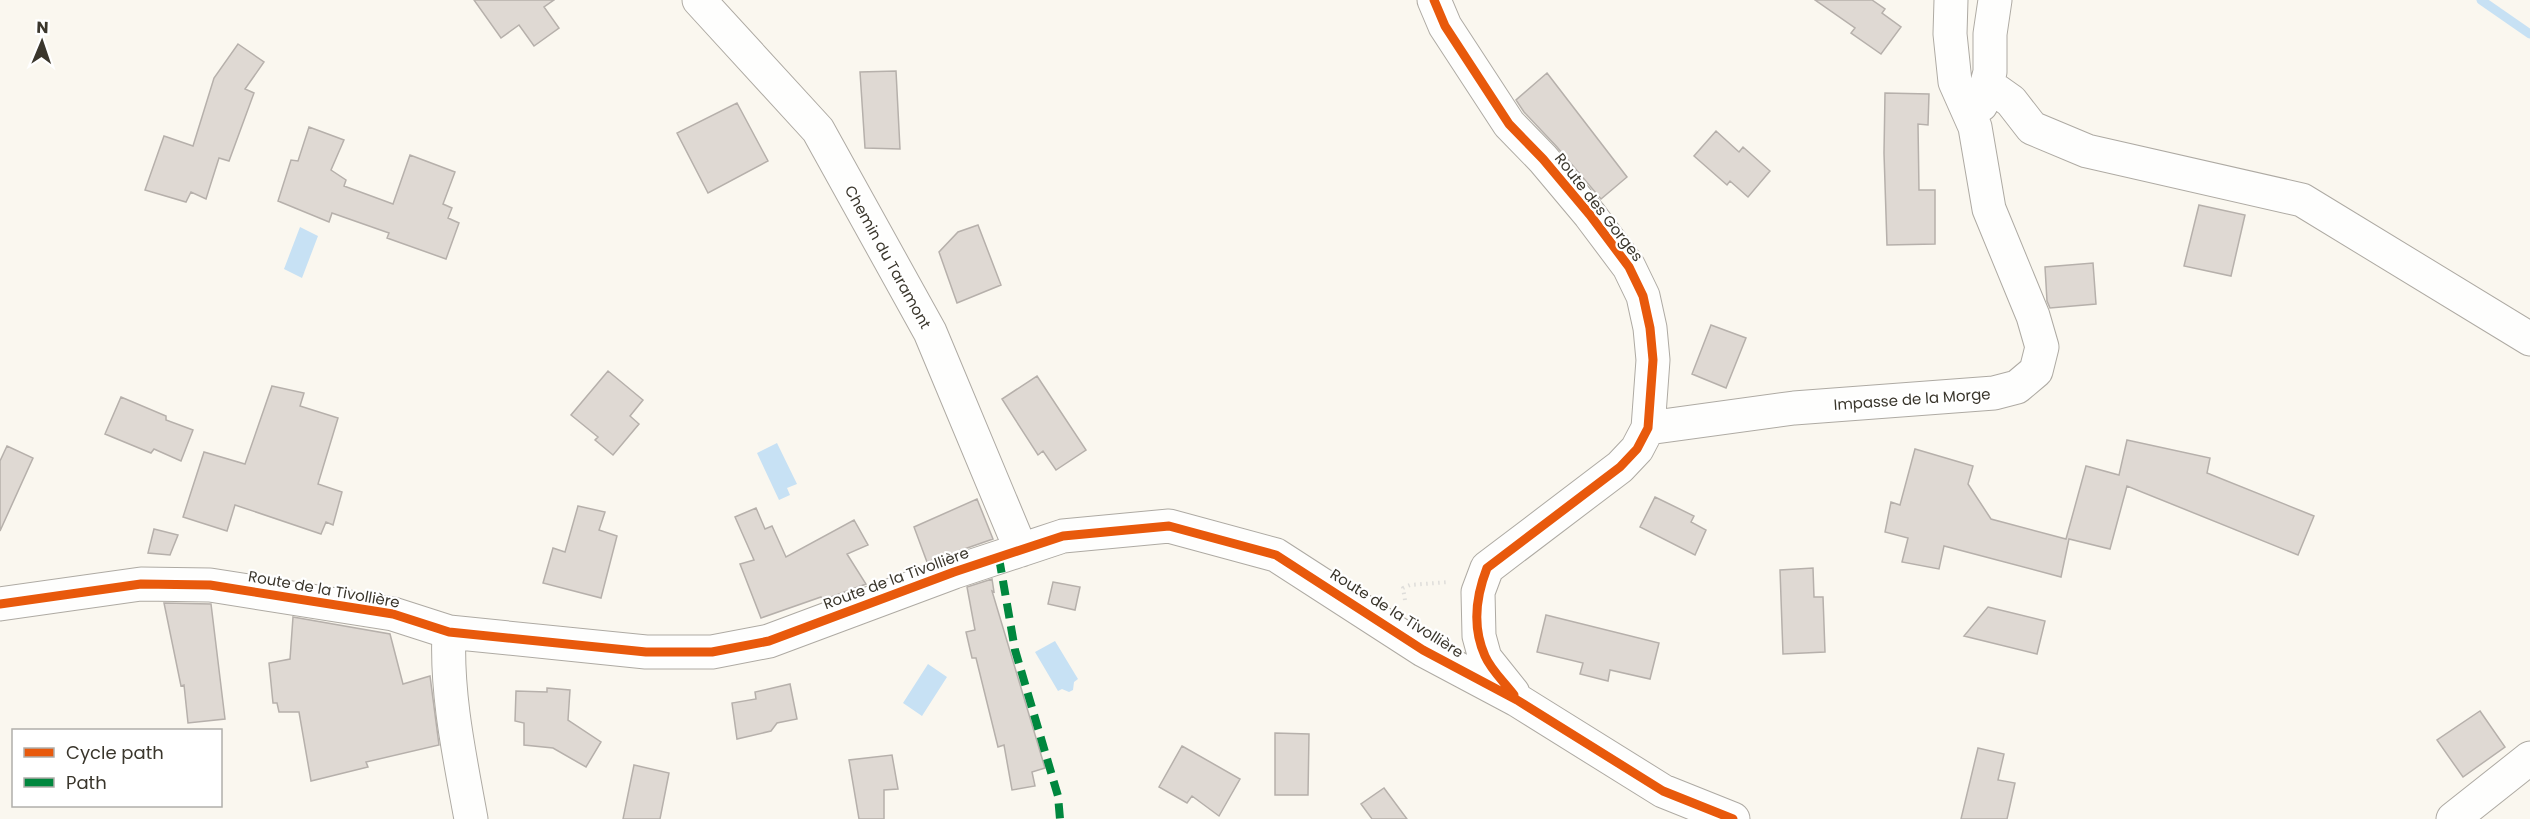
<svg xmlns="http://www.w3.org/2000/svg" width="2530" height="819" font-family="Poppins,sans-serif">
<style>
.water{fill:#c7e1f4}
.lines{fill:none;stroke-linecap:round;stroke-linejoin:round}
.stream{stroke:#c7e1f4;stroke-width:9}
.building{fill:#dfd9d3;stroke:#b6b0ab;stroke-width:1.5}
.minor-casing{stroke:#aeaaa3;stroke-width:35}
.path{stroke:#deddda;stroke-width:4;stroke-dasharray:1.5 4.5;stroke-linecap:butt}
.minor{stroke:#fefefd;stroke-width:33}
.quiet{stroke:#00873e;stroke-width:8;stroke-dasharray:15 8;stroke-linecap:butt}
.cycleway-casing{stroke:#fff;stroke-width:13}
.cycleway{stroke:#e8590c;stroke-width:9}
.labels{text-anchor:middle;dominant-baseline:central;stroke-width:4.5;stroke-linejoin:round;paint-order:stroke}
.street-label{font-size:15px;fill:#3a362c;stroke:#fff}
</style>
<rect width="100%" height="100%" fill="#faf7ef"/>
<path class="water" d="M300,227L318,236L302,278L284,269Z
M777,443L797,484L787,488L790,495L779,500L757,453Z
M1055,641L1078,679L1074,682L1073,690L1069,692L1062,689L1058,691L1035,652Z
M928,664L947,677L922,716L903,703Z"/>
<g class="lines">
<path class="stream" d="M2481,0L2530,34"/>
</g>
<path class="building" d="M474,0H554L544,7L559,28L534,46L519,25L501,38Z
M1815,0H1872L1885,9L1882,13L1901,27L1881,54L1851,33L1855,28Z
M238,44L264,62L245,89L254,93L229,161L219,158L206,199L191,192L186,202L145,190L164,136L193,146L214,78Z
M896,71L900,149L865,148L860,72Z
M1547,73L1627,177L1601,199L1557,147L1524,112L1516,100Z
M1885,93L1929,94L1928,125L1918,124L1919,190H1935V244L1887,245L1884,153Z
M737,103L768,161L708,193L677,133Z
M309,127L344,140L331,170L346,180L344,186L393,204L410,155L455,172L443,204L452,208L448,218L459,223L446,259L387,238L389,233L332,213L329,222L278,201L291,160L298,161Z
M1716,131L1739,152L1743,147L1770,171L1748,197L1730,181L1727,185L1694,156Z
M2199,205L2245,215L2231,276L2184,266Z
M978,225L1001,285L957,303L939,252L958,232Z
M2093,263L2096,304L2050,308L2047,301L2045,267Z
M1711,325L1746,338L1726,388L1692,374Z
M608,371L643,400L630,416L639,424L613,455L595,440L598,437L571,415Z
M1037,376L1086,450L1056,470L1043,451L1038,455L1002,399Z
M272,386L304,393L300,406L338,418L318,484L342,492L333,525L326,522L321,534L235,505L227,531L183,517L204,452L245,464Z
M121,397L166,416V420L193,430L181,461L154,449L151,453L105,434Z
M2127,440L2210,458L2207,473L2314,516L2298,555L2127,486L2110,549L2069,539L2061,577L1944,546L1939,569L1902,562L1908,538L1885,532L1891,502L1900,505L1915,449L1973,466L1968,484L1991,519L2066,539L2086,466L2119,475Z
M7,446L33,458L0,531V461Z
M1655,497L1694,516L1691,522L1706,530L1695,555L1640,527Z
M977,499L993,539L927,562L914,527Z
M578,506L605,512L599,530L617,536L601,598L543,583L553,548L565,552Z
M756,508L765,529L772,526L786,557L854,520L868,545L847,554L866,584L823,600L821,597L761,618L740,564L754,560L735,517Z
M154,529L178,535L170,555L148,553Z
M1813,568L1814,597H1823L1825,652L1783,654L1780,570Z
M992,579L994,592L992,591L1045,768L1032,772L1035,786L1012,790L1004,745L998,747L976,658H972L966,632L975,630L967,587Z
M1053,582L1080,587L1075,610L1048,604Z
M164,603L211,604L225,719L188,723L184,685L181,686Z
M1988,607L2045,621L2037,654L1964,636Z
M1546,615L1659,643L1650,679L1610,670L1608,681L1580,674L1583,663L1537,652Z
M293,617L390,634L403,684L430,676L439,745L366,762L368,767L311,781L299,712H279L277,703H273L269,663L290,659Z
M790,684L797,719L777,723L771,731L737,739L732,703L756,699L755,692Z
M547,688L570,690L568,720L601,742L586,767L553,748L524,745V723L515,721L516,691L547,692Z
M2480,711L2505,747L2463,777L2437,740Z
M1275,733L1309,734L1308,795H1275Z
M1182,746L1240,779L1219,816L1192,796L1187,803L1159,787Z
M1978,748L2004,754L1998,780L2015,783L2007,819H1961Z
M892,755L898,789L884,790V819H859L849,760Z
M634,765L669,773L660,819H623Z
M1384,788L1407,819H1372L1361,804Z"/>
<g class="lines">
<defs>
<path id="minor" d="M699,0L818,130L930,332L1021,550
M1434,0L1445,26L1509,124L1543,159L1590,215L1629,267L1643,296L1650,328L1653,360L1648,428L1637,449L1620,467L1487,568L1478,592L1479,636L1485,658L1513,693
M1987,84L2011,101L2032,128L2087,151L2302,200L2530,339
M1981,105L1990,72V34L1995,0
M1648,428L1794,408L1994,393L2017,387L2036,371L2042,347L2033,316L1989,209L1975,127L1955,82L1950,34L1951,0
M0,604L141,584L210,585L393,614L449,632L646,652H712L769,641L954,572L1063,536L1169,526L1276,555L1423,650L1517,700L1663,791L1733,819
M449,632C446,695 460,758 471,819
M2453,819L2530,758"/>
</defs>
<use href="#minor" class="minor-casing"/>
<path class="path" d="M1405,600L1403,588L1410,585L1449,582"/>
<use href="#minor" class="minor"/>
<path class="quiet" d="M999,558L1015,650L1058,796L1060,819"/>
<defs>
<path id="cycleway" d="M1434,0L1445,26L1509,124L1543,159L1590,215L1629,267L1643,296L1650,328L1653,360L1648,428L1637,449L1620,467L1487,568C1476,596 1472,627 1485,656C1491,670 1505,683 1514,695
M0,604L141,584L210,585L393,614L449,632L646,652H712L769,641L954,572L1063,536L1169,526L1276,555L1423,650L1517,700L1663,791L1733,819"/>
</defs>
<use href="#cycleway" class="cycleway-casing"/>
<use href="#cycleway" class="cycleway"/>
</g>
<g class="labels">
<g class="street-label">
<text transform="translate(1599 207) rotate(52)">Route des Gorges</text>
<text transform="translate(888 257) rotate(61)">Chemin du Taramont</text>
<text transform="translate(1912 399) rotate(-4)">Impasse de la Morge</text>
<text transform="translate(896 578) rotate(-20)">Route de la Tivollière</text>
<text transform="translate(324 589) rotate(10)">Route de la Tivollière</text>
<text transform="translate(1397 613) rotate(32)">Route de la Tivollière</text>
</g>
</g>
<rect x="12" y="729" width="210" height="78" fill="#ffffff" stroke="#b0afab" stroke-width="1.5"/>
<rect x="24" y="748" width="30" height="9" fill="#e8590c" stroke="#b0afab" stroke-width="1.5"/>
<text x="66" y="759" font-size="18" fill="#3a362c">Cycle path</text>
<rect x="24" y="778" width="30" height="9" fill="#00873e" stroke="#b0afab" stroke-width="1.5"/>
<text x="66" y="789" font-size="18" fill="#3a362c">Path</text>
<g transform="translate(42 42) rotate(2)" stroke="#ffffff" stroke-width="4.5" paint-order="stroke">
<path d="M0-4.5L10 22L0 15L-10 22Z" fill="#3a362c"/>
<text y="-9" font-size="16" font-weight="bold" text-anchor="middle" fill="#3a362c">N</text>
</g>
</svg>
